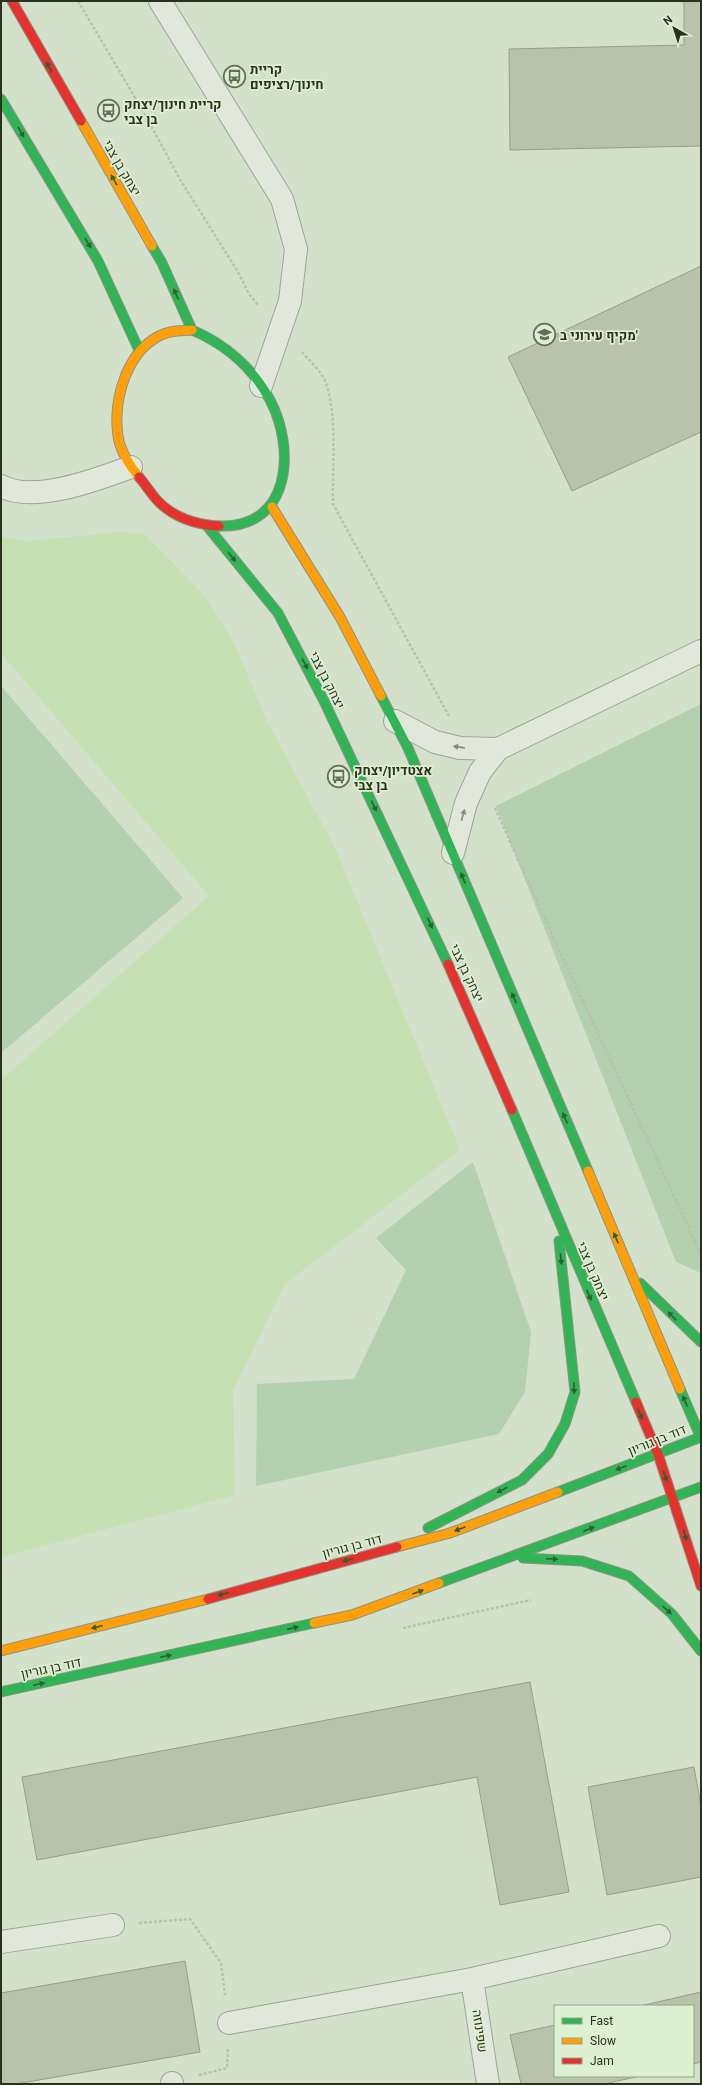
<svg xmlns="http://www.w3.org/2000/svg" width="702" height="2085" font-family="Georgia,Heebo,serif">
<style>
.green{fill:#b3d1ae}
.sand{fill:#c5e1b4}
.building{fill:#b9c3ac;stroke:#969f8a}
.lines{fill:none;stroke-linecap:round;stroke-linejoin:round}
.street-casing{stroke:#9ba594;stroke-width:24}
.fast-casing{stroke:#8c9484;stroke-width:11}
.slow-casing{stroke:#8c9484;stroke-width:11}
.jam-casing{stroke:#8c9484;stroke-width:11}
.path{stroke:#b9c0b3;stroke-width:2.5;stroke-dasharray:3 2;stroke-linecap:butt}
.street{stroke:#e1e8db;stroke-width:22}
.fast{stroke:#30b455;stroke-width:9}
.slow{stroke:#ff9f0a;stroke-width:9}
.jam{stroke:#e5322d;stroke-width:9}
.oneway{fill:#2c5f31}
.oneway2{fill:#868c7c}
.labels{text-anchor:middle;dominant-baseline:central;stroke-width:3.5;stroke-linejoin:round;paint-order:stroke}
.poi-label{font-size:13px;font-weight:bold;fill:#2a311e;stroke:#ddf0d1;text-anchor:start}
.street-label{font-size:13px;fill:#2a311e;stroke:#ddf0d1}
</style>
<rect width="100%" height="100%" fill="#d3e0ca"/>
<path class="green" d="M1,686L183,898L1,1053Z
M701,704V1273L676,1262L496,806Z
M473,1162L531,1332L525,1392L499,1434L256,1486L257,1384L354,1379L406,1270L376,1238Z"/>
<path class="sand" d="M120,532L144,534L206,597L236,647L266,719L336,850L460,1150L285,1284L233,1390L235,1495L1,1557V1080L209,896L1,653V537L28,541Z"/>
<path class="building" d="M684,1H701V146L510,150L509,49L684,45Z
M701,266V432L572,491L508,357Z
M530,1682L569,1892L500,1905L477,1777L37,1860L22,1777Z
M694,1767L701,1806V1877L607,1895L588,1787Z
M185,1961L200,2052L16,2084H1V1993Z
M701,1992V2062L693,2064V2006H640Z
M555,2025V2076H640L604,2084H521L510,2035Z"/>
<g class="lines">
<defs>
<path id="street" d="M160,1L282,199L296,249L290,301L261,386
M1,486C34,504 98,479 131,467
M395,721L435,742L460,748L498,749
M453,853L466,803L480,772L498,749L701,651
M1,1942L113,1925
M472,1979L488,2084
M229,2023L472,1979L659,1936
M172,2083V2084"/>
<path id="fast" d="M1,99L98,261L139,350
M152,246L162,263L192,330
M192,330C225,344 253,368 270,400C296,449 291,529 219,526
M207,526L278,613L324,701L448,964
M381,696L408,748L588,1171
M512,1110L636,1402
M640,1283L701,1342
M680,1389L701,1438
M558,1492L701,1437
M428,1528L522,1480L548,1454L565,1424L575,1392L559,1241
M523,1558L582,1561L629,1576L672,1614L701,1651
M439,1583L701,1487
M1,1692L314,1623"/>
<path id="slow" d="M81,121L152,246
M139,477C131,467 124,457 120,445C110,409 124,354 159,336C169,330 181,331 192,330
M272,507L340,617L381,696
M588,1171L680,1389
M397,1547L450,1533L558,1492
M314,1623L352,1615L439,1583
M1,1651L208,1599"/>
<path id="jam" d="M12,1L81,121
M139,477C145,484 150,492 156,499C172,517 196,525 219,526
M448,964L512,1110
M636,1402L658,1454L701,1586
M208,1599L397,1547"/>
</defs>
<use href="#street" class="street-casing"/>
<use href="#fast" class="fast-casing"/>
<use href="#slow" class="slow-casing"/>
<use href="#jam" class="jam-casing"/>
<path class="path" d="M78,1L140,106L181,181L238,272L249,294L259,306
M302,352C309,360 321,371 325,381C338,413 332,469 333,504L449,716
M495,808L552,935L701,1254
M403,1628L531,1600
M139,1923L190,1919L221,1963L225,1995
M199,2075L227,2068L228,2049"/>
<use href="#street" class="street"/>
<use href="#fast" class="fast"/>
<use href="#slow" class="slow"/>
<use href="#jam" class="jam"/>
</g>
<defs><path id="oneway-solid" d="M-6-.8H1V-3.2L6.5 0L1 3.2V.8H-6Z"/></defs>
<g class="oneway">
<use href="#oneway-solid" transform="translate(49 67) rotate(-120)"/>
<use href="#oneway-solid" transform="translate(21 132) rotate(60)"/>
<use href="#oneway-solid" transform="translate(114 180) rotate(-120)"/>
<use href="#oneway-solid" transform="translate(88 243) rotate(59)"/>
<use href="#oneway-solid" transform="translate(176 294) rotate(-114)"/>
<use href="#oneway-solid" transform="translate(232 557) rotate(51)"/>
<use href="#oneway-solid" transform="translate(305 664) rotate(62)"/>
<use href="#oneway-solid" transform="translate(374 806) rotate(64)"/>
<use href="#oneway-solid" transform="translate(463 878) rotate(-113)"/>
<use href="#oneway-solid" transform="translate(430 923) rotate(65)"/>
<use href="#oneway-solid" transform="translate(514 998) rotate(-113)"/>
<use href="#oneway-solid" transform="translate(565 1118) rotate(-113)"/>
<use href="#oneway-solid" transform="translate(616 1238) rotate(-113)"/>
<use href="#oneway-solid" transform="translate(561 1259) rotate(84)"/>
<use href="#oneway-solid" transform="translate(589 1295) rotate(67)"/>
<use href="#oneway-solid" transform="translate(672 1316) rotate(-134)"/>
<use href="#oneway-solid" transform="translate(574 1388) rotate(89)"/>
<use href="#oneway-solid" transform="translate(685 1401) rotate(-113)"/>
<use href="#oneway-solid" transform="translate(640 1414) rotate(67)"/>
<use href="#oneway-solid" transform="translate(621 1468) rotate(159)"/>
<use href="#oneway-solid" transform="translate(665 1476) rotate(70)"/>
<use href="#oneway-solid" transform="translate(502 1490) rotate(152)"/>
<use href="#oneway-solid" transform="translate(460 1529) rotate(159)"/>
<use href="#oneway-solid" transform="translate(589 1529) rotate(-21)"/>
<use href="#oneway-solid" transform="translate(685 1535) rotate(73)"/>
<use href="#oneway-solid" transform="translate(552 1559) rotate(3)"/>
<use href="#oneway-solid" transform="translate(348 1560) rotate(165)"/>
<use href="#oneway-solid" transform="translate(418 1592) rotate(-20)"/>
<use href="#oneway-solid" transform="translate(223 1594) rotate(165)"/>
<use href="#oneway-solid" transform="translate(667 1610) rotate(42)"/>
<use href="#oneway-solid" transform="translate(97 1627) rotate(166)"/>
<use href="#oneway-solid" transform="translate(293 1628) rotate(-13)"/>
<use href="#oneway-solid" transform="translate(166 1656) rotate(-12)"/>
<use href="#oneway-solid" transform="translate(39 1684) rotate(-12)"/>
</g>
<g class="oneway2">
<use href="#oneway-solid" transform="translate(459 747) rotate(-172)"/>
<use href="#oneway-solid" transform="translate(463 815) rotate(-75)"/>
</g>
<defs>
<symbol id="bus-ring" viewBox="-11 -11 22 22"><circle r="9.5" fill="#ddf0d1" stroke="#656e5a" stroke-width="1.5"/><path d="M-5-6H5V4H4V6H2V4H-2V6H-4V4H-5ZM-3.5-4V0h7V-4ZM-3.5 1.2v1.5H-2V1.2ZM2 1.2v1.5H3.5V1.2Z" fill="#656e5a"/></symbol>
<symbol id="school-ring" viewBox="-11 -11 22 22"><circle r="9.5" fill="#ddf0d1" stroke="#656e5a" stroke-width="1.5"/><path d="M0-5L7-2L0 1L-7-2ZM-4 1L0 2.5L4 1V4Q0 6-4 4Z" fill="#656e5a"/></symbol>
</defs>
<g fill-rule="evenodd">
<use href="#bus-ring" x="222" y="64" width="25" height="25"/>
<use href="#bus-ring" x="96" y="98" width="25" height="25"/>
<use href="#school-ring" x="532" y="322" width="25" height="25"/>
<use href="#bus-ring" x="326" y="764" width="25" height="25"/>
</g>
<g class="labels">
<g class="poi-label">
<text x="250" y="69">קריית<tspan x="250" dy="15">חינוך/רציפים</tspan></text>
<text x="124" y="104">קריית חינוך/יצחק<tspan x="124" dy="15">בן צבי</tspan></text>
<text x="560" y="335">מקיף עירוני ב'</text>
<text x="354" y="770">אצטדיון/יצחק<tspan x="354" dy="15">בן צבי</tspan></text>
</g>
<g class="street-label">
<text transform="translate(122 168) rotate(60)">יצחק בן צבי</text>
<text transform="translate(327 680) rotate(63)">יצחק בן צבי</text>
<text transform="translate(467 973) rotate(65)">יצחק בן צבי</text>
<text transform="translate(593 1271) rotate(67)">יצחק בן צבי</text>
<text transform="translate(657 1440) rotate(-22)">דוד בן גוריון</text>
<text transform="translate(352 1546) rotate(-15)">דוד בן גוריון</text>
<text transform="translate(51 1668) rotate(-12)">דוד בן גוריון</text>
<text transform="translate(480 2031) rotate(82)">שפינוזה</text>
</g>
</g>
<rect width="702" height="2085" fill="none" stroke="#2a311e" stroke-width="4"/>
<rect x="554" y="2005" width="140" height="72" fill="#ddf0d1" stroke="#95a489"/>
<rect x="562" y="2018" width="20" height="6" fill="#30b455" stroke="#95a489"/>
<text x="590" y="2025" font-size="12" fill="#2a311e">Fast</text>
<rect x="562" y="2038" width="20" height="6" fill="#ff9f0a" stroke="#95a489"/>
<text x="590" y="2045" font-size="12" fill="#2a311e">Slow</text>
<rect x="562" y="2058" width="20" height="6" fill="#e5322d" stroke="#95a489"/>
<text x="590" y="2065" font-size="12" fill="#2a311e">Jam</text>
<g transform="translate(674 28) rotate(321)" stroke="#ddf0d1" stroke-width="3" paint-order="stroke">
<path d="M0-3L7 15L0 10L-7 15Z" fill="#2a311e"/>
<text y="-6" font-size="11" font-weight="bold" text-anchor="middle" fill="#2a311e">N</text>
</g>
</svg>
